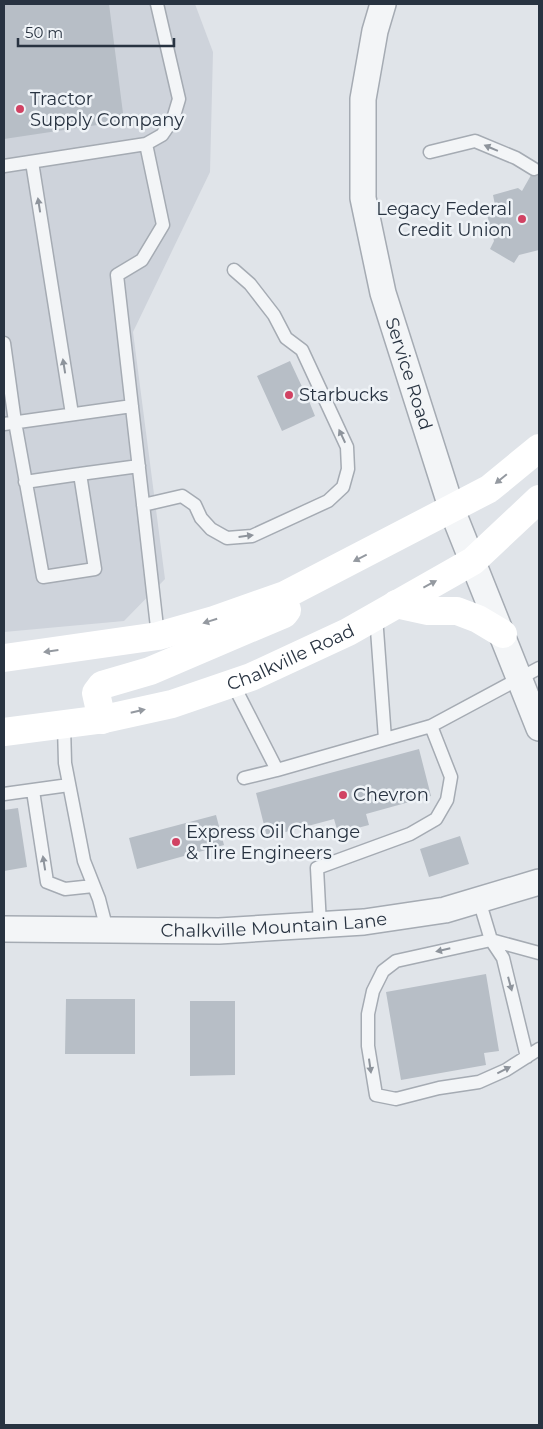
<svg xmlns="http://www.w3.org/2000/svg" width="543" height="1429" font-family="Montserrat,sans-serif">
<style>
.built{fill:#ced3db}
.building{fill:#b7bec6}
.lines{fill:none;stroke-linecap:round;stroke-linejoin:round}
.service-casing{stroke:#a5abb3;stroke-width:15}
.minor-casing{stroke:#a5abb3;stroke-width:28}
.service{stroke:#f3f5f7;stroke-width:12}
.minor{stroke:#f3f5f7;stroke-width:25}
.secondary{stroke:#fff;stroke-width:28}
.oneway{fill:#8e949c}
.oneway2{fill:#9499a0}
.poi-dot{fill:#d14263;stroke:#eff3f7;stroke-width:2}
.labels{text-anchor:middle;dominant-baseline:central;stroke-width:5;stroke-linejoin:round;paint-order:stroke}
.poi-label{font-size:18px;fill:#283341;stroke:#eff3f7;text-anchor:start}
.street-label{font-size:18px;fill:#283341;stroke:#eff3f7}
</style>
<rect width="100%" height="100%" fill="#e0e4e9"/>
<path class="built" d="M4,4H195L213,52L210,172L133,332L165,579L124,621L4,632Z"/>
<path class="building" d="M4,4H109L124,121L4,139Z
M539,161V250L519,255L514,263L490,249L494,241L485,207L495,205L493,195L518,188L522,191Z
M290,361L304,391L309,389L313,399L309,401L315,416L282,431L257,376Z
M419,749L431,796L366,814L369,825L338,833L334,819L267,837L256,793Z
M18,808L27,867L4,871V810Z
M216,815L224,845L137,869L129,838Z
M460,836L469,864L429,877L420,849Z
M486,974L499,1051L484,1053L486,1065L401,1080L386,992Z
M66,999H135V1054H65Z
M190,1001H235V1075L190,1076Z"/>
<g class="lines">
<defs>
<path id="service" d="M146,144L162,135L173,119L179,99L157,4
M430,152L475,141L516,158L534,169
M32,162L72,414
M4,166L146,144L163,225L142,260L117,275L158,636
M4,343L15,422L43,577L95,569L80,474L139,466
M4,424L132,406
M25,482L80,474
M143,505L182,496L195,505L201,518L211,529L227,538L252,536L328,501L343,487L348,469L347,447L302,350L286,338L274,315L250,284L234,270
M376,616L385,739
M233,684L277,770L431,726
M64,726L65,763L84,861L99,899L107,930
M244,778L277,770
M33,791L47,882L65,889L93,886
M4,794L69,785
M479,900L491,940L503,958L527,1057
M320,925L317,868L410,834L436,819L447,800L451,777L431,726L539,668
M539,953L491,940L396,961L383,971L373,991L368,1014V1046L376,1095L396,1099L439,1088L479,1082L506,1070L539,1049"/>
<g id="minor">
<path id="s1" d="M383,4L375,31L363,99V198L383,293L452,510L539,728"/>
<path id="s2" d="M4,929L219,931L364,922L445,910L539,882"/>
</g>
</defs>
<use href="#service" class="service-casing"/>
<use href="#minor" class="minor-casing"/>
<use href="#service" class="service"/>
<use href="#minor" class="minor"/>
<g class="secondary">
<path d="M396,604L428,611H457L478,619L503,634"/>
<path d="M4,658L158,636L214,620L285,595L489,489L539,448"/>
<path d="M102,720L96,693L102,685L150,671L284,614L287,610"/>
<path id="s3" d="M4,732L104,719L172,704L251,677L348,632L473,561L539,499"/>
</g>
</g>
<defs><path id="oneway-solid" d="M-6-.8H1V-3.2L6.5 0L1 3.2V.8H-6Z" transform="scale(1.25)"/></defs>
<g class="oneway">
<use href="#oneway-solid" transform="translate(491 148) rotate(-157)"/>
<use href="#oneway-solid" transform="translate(39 205) rotate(-99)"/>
<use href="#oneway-solid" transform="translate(64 366) rotate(-99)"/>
<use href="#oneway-solid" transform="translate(342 436) rotate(-115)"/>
<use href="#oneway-solid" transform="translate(246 536) rotate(-7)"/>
<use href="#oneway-solid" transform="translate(44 863) rotate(-99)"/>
<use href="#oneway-solid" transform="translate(443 950) rotate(167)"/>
<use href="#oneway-solid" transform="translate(510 984) rotate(75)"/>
<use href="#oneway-solid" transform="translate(370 1066) rotate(82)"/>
<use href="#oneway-solid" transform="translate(504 1070) rotate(-27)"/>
</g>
<g class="oneway2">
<use href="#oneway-solid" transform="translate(501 479) rotate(141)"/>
<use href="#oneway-solid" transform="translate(360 558) rotate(153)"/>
<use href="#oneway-solid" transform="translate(430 584) rotate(-28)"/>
<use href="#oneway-solid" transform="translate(210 621) rotate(163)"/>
<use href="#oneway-solid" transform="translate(51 651) rotate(172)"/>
<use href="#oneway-solid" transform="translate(138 711) rotate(-13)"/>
</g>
<g class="poi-dot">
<circle cx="20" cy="109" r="5"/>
<circle cx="522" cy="219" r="5"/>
<circle cx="289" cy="395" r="5"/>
<circle cx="343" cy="795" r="5"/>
<circle cx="176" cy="842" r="5"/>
</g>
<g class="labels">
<g class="poi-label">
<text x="30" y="99">Tractor<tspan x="30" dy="21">Supply Company</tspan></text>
<text x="512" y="209" text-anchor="end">Legacy Federal<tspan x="512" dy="21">Credit Union</tspan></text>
<text x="299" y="395">Starbucks</text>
<text x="353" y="795">Chevron</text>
<text x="186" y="832">Express Oil Change<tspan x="186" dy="21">&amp; Tire Engineers</tspan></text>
</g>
<g class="street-label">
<text stroke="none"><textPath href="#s1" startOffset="378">Service Road</textPath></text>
<text stroke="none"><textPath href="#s3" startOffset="298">Chalkville Road</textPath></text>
<text stroke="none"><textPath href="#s2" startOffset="270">Chalkville Mountain Lane</textPath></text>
</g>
</g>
<rect width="543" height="1429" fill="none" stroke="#283341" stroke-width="10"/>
<path d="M18 38v8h156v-8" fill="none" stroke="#283341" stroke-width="2.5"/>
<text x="25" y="38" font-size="15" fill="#283341" stroke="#eff3f7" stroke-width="4" paint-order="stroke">50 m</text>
</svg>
